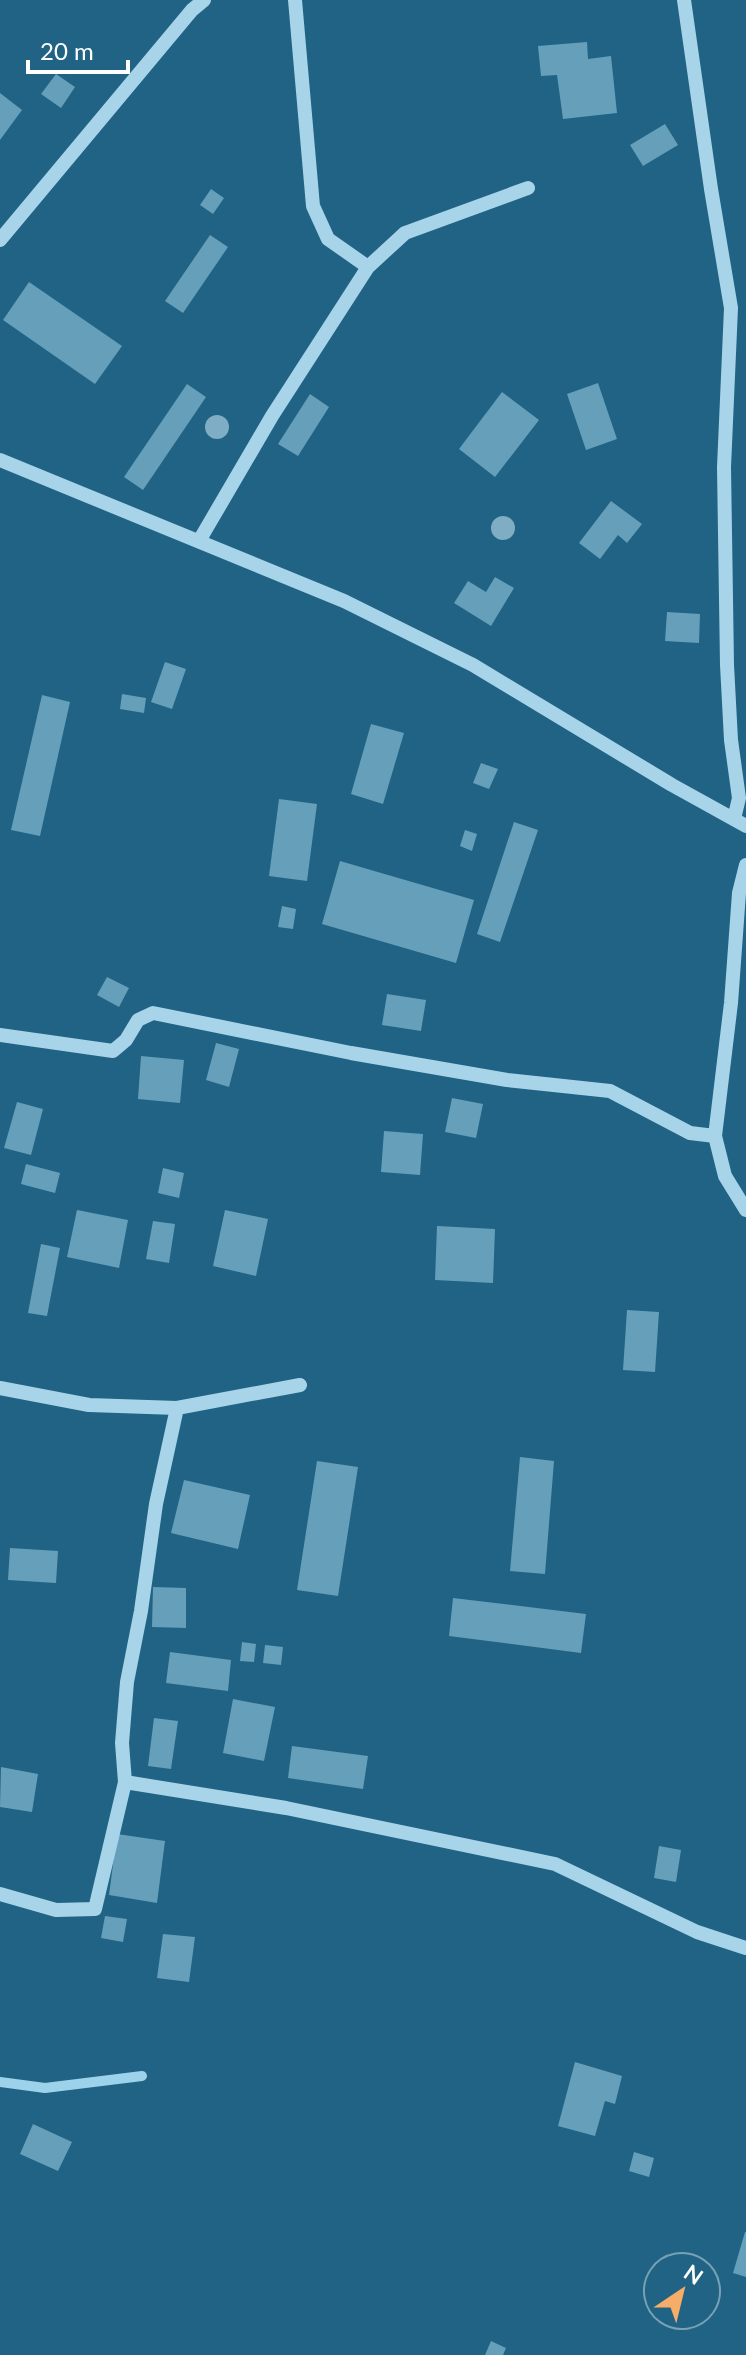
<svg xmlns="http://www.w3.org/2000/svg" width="746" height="2355" font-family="Lato,sans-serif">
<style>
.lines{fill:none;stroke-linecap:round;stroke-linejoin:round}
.stream{stroke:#9cd2ea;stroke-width:10}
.building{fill:#669fba}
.minor{stroke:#a8d4e9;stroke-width:14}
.tree{fill:#7fadc3}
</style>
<rect width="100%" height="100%" fill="#206384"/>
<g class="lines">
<path class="stream" d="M0,2082L45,2088L142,2076"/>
</g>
<path class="building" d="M587,42L588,59L611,56L617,113L563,119L557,75L541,76L538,46Z
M56,74L75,87L61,108L41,94Z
M0,93L22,110L0,140Z
M665,124L678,145L643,166L630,145Z
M211,189L224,198L213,214L200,205Z
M210,235L228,247L183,313L165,301Z
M29,282L122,346L95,384L3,320Z
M598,383L617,439L586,450L567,394Z
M187,384L206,397L143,490L124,477Z
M502,392L539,420L495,477L459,449Z
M310,394L329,407L298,456L278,444Z
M611,501L642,524L627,543L618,535L600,559L579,543Z
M495,577L514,588L491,626L454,603L468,581L486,592Z
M667,612L700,614L699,643L665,641Z
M165,662L186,669L172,709L151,702Z
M122,694L146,698L144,713L120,709Z
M42,695L70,702L40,836L11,830Z
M371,724L404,733L383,804L351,794Z
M481,763L498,769L489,789L473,783Z
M279,799L317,804L307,881L269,876Z
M514,822L538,830L500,942L477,934Z
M465,830L477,834L472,851L460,846Z
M340,861L474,900L456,963L322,924Z
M282,906L296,909L293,929L278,927Z
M107,977L129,988L119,1007L97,995Z
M387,994L426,1000L421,1031L382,1025Z
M216,1043L239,1049L229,1087L206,1080Z
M141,1056L184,1060L180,1103L138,1099Z
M452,1098L483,1104L476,1138L445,1132Z
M17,1102L43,1109L31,1155L4,1148Z
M384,1131L423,1134L420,1175L381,1172Z
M26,1164L60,1173L55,1193L21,1184Z
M163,1168L184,1173L179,1198L158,1193Z
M77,1210L128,1220L119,1268L67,1257Z
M225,1210L268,1219L256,1276L213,1266Z
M153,1221L175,1224L169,1263L146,1259Z
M437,1226L495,1229L493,1283L435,1280Z
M41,1244L60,1248L47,1316L28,1313Z
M627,1310L659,1312L655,1372L623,1370Z
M520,1457L554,1461L545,1574L510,1571Z
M317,1461L358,1467L338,1596L297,1590Z
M184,1480L250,1495L238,1549L171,1533Z
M10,1548L58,1551L56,1583L8,1580Z
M153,1587L186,1588V1628L152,1627Z
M453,1598L586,1614L581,1653L449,1636Z
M242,1642L256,1644L254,1662L240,1661Z
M265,1645L283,1647L281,1665L263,1663Z
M170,1652L231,1660L228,1691L166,1683Z
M233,1699L275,1707L264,1761L223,1753Z
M154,1718L178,1721L171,1769L148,1766Z
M292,1746L368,1756L363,1789L288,1778Z
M1,1767L38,1774L32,1812L0,1807Z
M117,1834L165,1841L157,1903L109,1895Z
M659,1846L681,1850L676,1882L654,1878Z
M105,1916L127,1919L123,1942L101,1938Z
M163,1934L195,1937L189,1982L157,1978Z
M575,2062L622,2076L615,2104L605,2101L595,2136L558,2126Z
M33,2124L72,2142L58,2171L20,2154Z
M634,2152L654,2158L649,2177L629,2171Z
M745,2232H746V2277L733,2273Z
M491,2341L506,2348L503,2355H485Z"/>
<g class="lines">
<path class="minor" d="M295,0L313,206L328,239L368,267
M684,0L711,189L731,308L724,467L727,665L731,740L739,798L734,819
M0,240L192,10L204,0
M0,460L344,601L473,665L672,785L746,826
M199,541L272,416L368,267L405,233L528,188
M746,865L739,893L731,1003L715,1136L725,1176L746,1210
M0,1035L113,1051L126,1040L138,1020L153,1013L351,1053L507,1080L610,1091L690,1133L715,1136
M0,1388L89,1405L177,1408L300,1385
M125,1782L286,1808L555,1864L697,1932L746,1948
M0,1894L56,1910L95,1909L125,1782L122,1743L127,1682L141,1611L156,1504L177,1408"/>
</g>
<g class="tree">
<circle cx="217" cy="427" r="12"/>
<circle cx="503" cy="528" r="12"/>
</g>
<g transform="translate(682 2291) rotate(35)"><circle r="38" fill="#206384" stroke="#79a1b5" stroke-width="2"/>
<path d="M0-6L14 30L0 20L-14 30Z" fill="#f6ad69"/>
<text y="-12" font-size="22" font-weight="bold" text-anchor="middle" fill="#ffffff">N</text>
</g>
<path d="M28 60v12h100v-12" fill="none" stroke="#ffffff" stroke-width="4"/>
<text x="40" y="60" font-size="24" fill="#ffffff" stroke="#206384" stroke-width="6" paint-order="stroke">20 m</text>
</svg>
